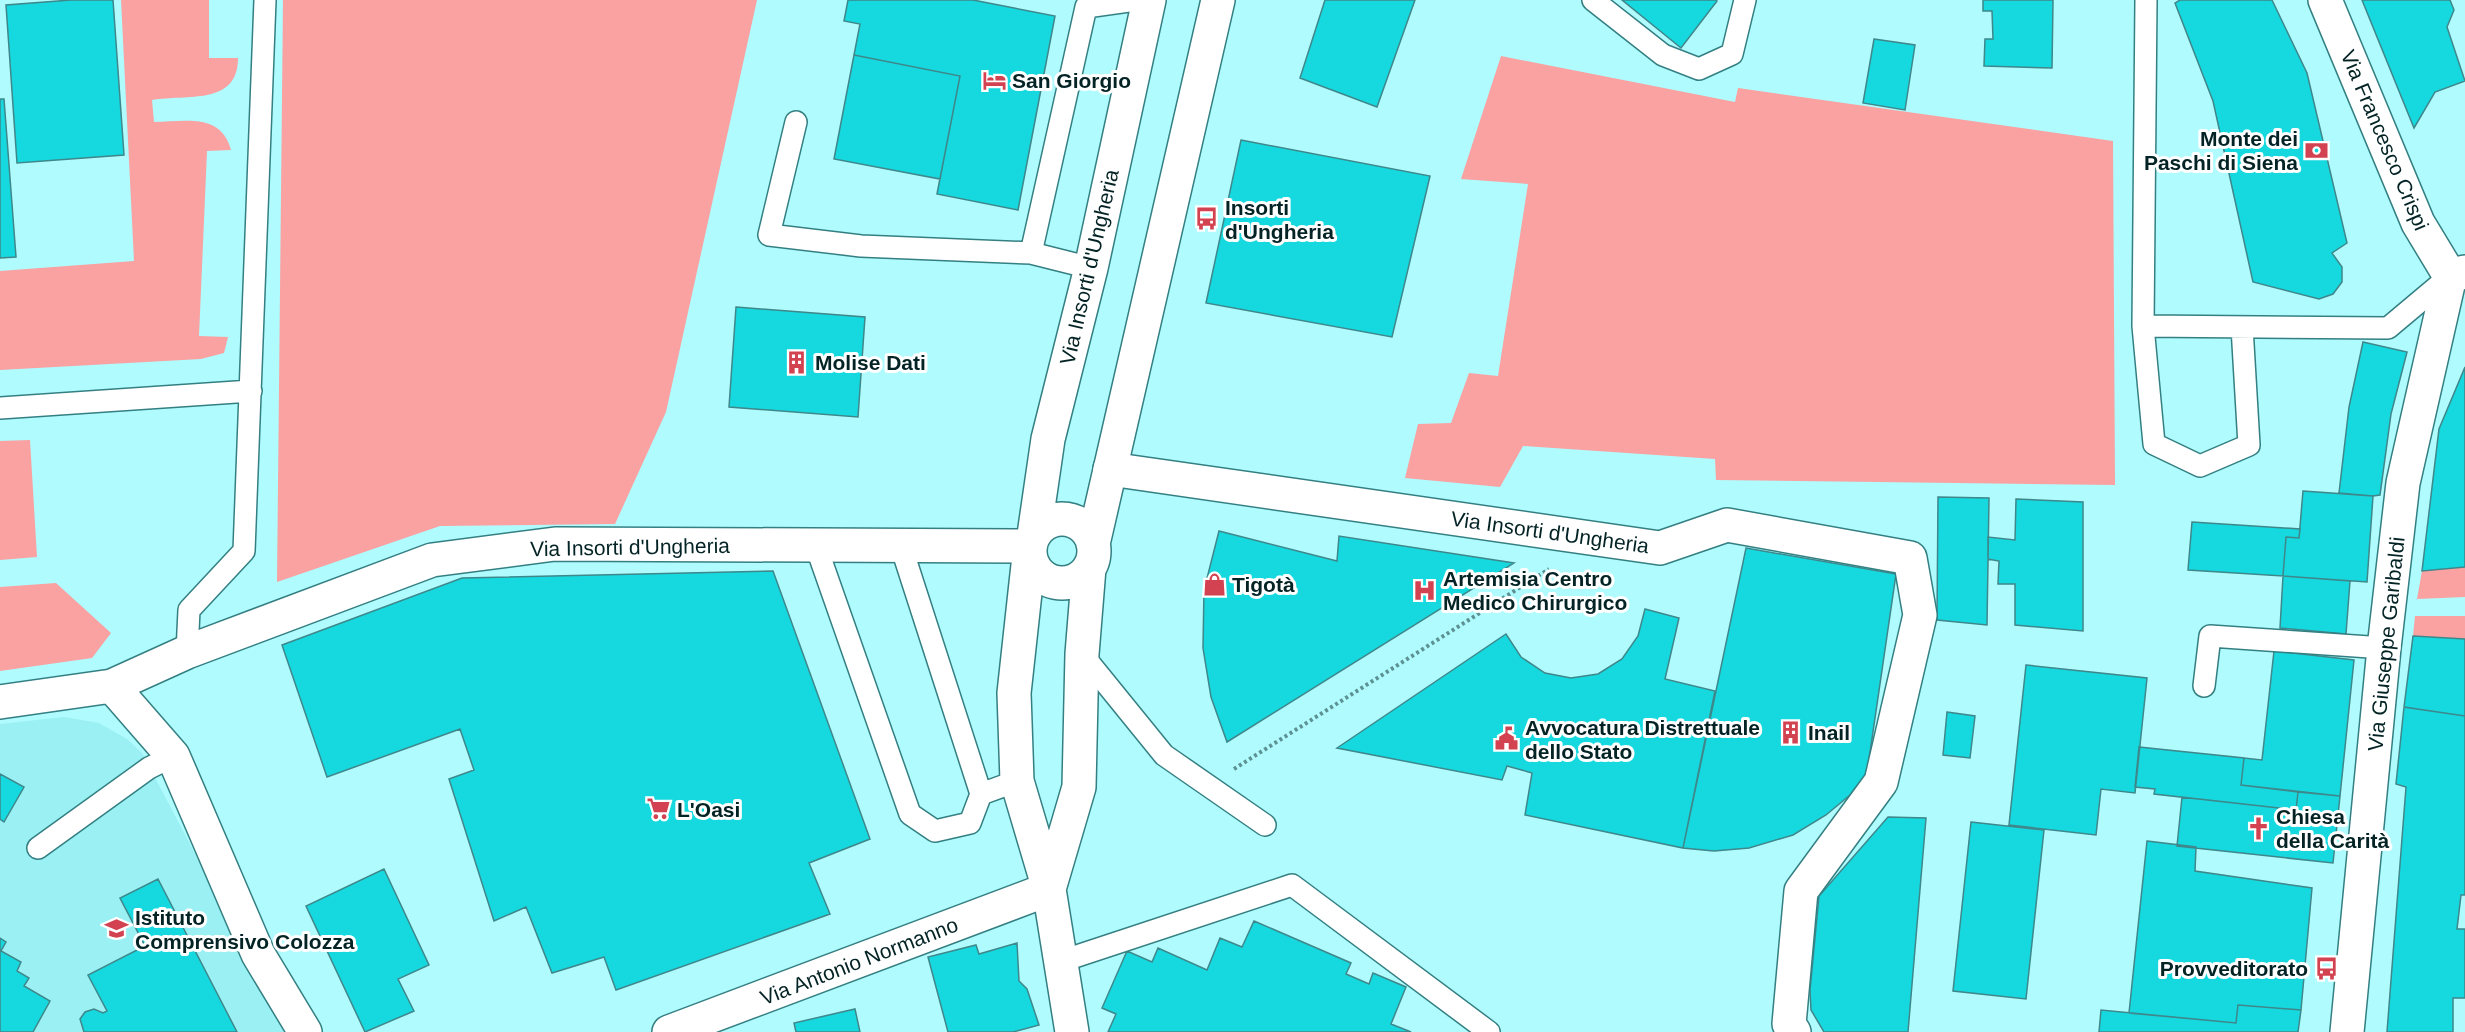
<svg xmlns="http://www.w3.org/2000/svg" width="2465" height="1032" font-family="Helvetica,sans-serif">
<style>
.built{fill:#9af0f3}
.green{fill:#faa1a2}
.building{fill:#16d9e0;stroke:#3e878a;stroke-width:1.5}
.lines{fill:none;stroke-linecap:round;stroke-linejoin:round}
.service-casing{stroke:#347f82;stroke-width:24}
.minor-casing{stroke:#347f82;stroke-width:36}
.secondary-casing{stroke:#347f82;stroke-width:36}
.path{stroke:#5d9294;stroke-width:4;stroke-dasharray:3 3;stroke-linecap:butt}
.service{stroke:#fff;stroke-width:21}
.minor{stroke:#fff;stroke-width:33}
.secondary{stroke:#fff;stroke-width:33}
.labels{text-anchor:middle;dominant-baseline:central;stroke-width:6;stroke-linejoin:round;paint-order:stroke}
.poi-label{font-size:21px;font-weight:bold;fill:#042325;stroke:#fff;text-anchor:start}
.street-label{font-size:21px;fill:#042325;stroke:#fff}
</style>
<rect width="100%" height="100%" fill="#b0fbfd"/>
<path class="built" d="M64,717L99,723L127,739L142,753L289,1032H0V724Z"/>
<path class="green" d="M121,0H209V58H238C238,106 187,94 152,100L154,122C184,122 221,112 231,150L207,151L199,336L228,337L224,353L201,359L0,370V271L134,261Z
M283,0H757L666,412L615,524L440,526L277,582Z
M1501,56L1735,102L1738,88L2113,141L2115,485L1716,480L1715,459L1523,446L1500,487L1405,478L1418,424L1451,423L1469,373L1498,376L1528,184L1461,179Z
M30,440L37,557L0,560V441Z
M2465,567V597L2417,599L2422,571Z
M56,583L111,633L92,658L0,671V587Z
M2415,616H2465V639L2413,636Z"/>
<path class="building" d="M71,0H113L124,155L17,163L6,5Z
M848,0H973L1055,16L1018,210L937,194L960,76L854,55L860,24L844,21Z
M1325,0H1415L1377,107L1300,78Z
M1622,0H1716L1717,1L1681,48Z
M1983,0H2053L2052,68L1984,66L1985,39H1993L1992,11H1983Z
M2180,0H2272L2307,73L2347,243L2332,253L2342,267V282L2333,294L2319,299L2253,282L2213,101L2175,3Z
M2362,0H2450L2454,10L2447,27L2465,81L2435,92L2414,128Z
M1874,39L1915,45L1905,110L1863,103Z
M854,55L960,76L940,179L834,159Z
M0,99H4L16,257L0,258Z
M1241,140L1430,176L1392,337L1206,303Z
M736,307L865,317L858,417L729,407Z
M2363,342L2407,352L2391,414L2380,495L2373,496L2339,493L2349,407Z
M2465,367V567L2422,571L2439,429Z
M2303,491L2373,496L2367,582L2283,576L2286,537L2299,538Z
M1938,497L1989,498L1987,625L1937,620Z
M2016,499L2083,502V631L2015,625V584H1998L1999,561L1988,559V537L2015,540Z
M2192,522L2300,529L2299,538L2286,537L2283,576L2188,570Z
M1219,531L1337,561L1339,536L1514,563L1227,742L1211,697L1203,648L1204,590Z
M1746,548L1896,574L1867,773L1850,795L1826,815L1793,835L1749,848L1714,851L1683,848Z
M773,571L870,839L809,863L830,914L616,990L604,957L552,973L526,907L494,921L449,779L474,770L460,729L327,777L282,645L462,578Z
M2283,576L2350,581L2346,634L2280,628Z
M1645,609L1679,618L1665,679L1715,691L1683,848L1525,815L1532,773L1507,766L1502,780L1337,748L1506,634L1521,657L1545,673L1571,678L1598,674L1622,659L1638,636Z
M2413,636L2465,639V716L2404,707Z
M2274,651L2354,660L2340,796L2241,785L2244,758L2262,760Z
M2026,665L2147,678L2135,793L2101,789L2096,835L2009,825Z
M2404,707L2465,716V895H2461L2457,929H2465V998H2453V1032H2387L2406,787L2396,784Z
M1947,712L1975,716L1970,758L1943,755Z
M2139,747L2244,758L2241,785L2298,792L2296,810L2154,794L2155,789L2135,787Z
M0,774L24,787L4,822L0,819Z
M2298,792L2340,796L2333,863L2177,846L2182,797L2296,810Z
M1888,817L1926,818L1908,1032H1824L1811,1010L1810,990L1819,896Z
M1971,822L2044,830L2026,999L1953,991Z
M2147,841L2196,847L2195,871L2312,888L2301,1010L2238,1005L2236,1023L2129,1013Z
M384,869L429,965L398,979L414,1011L365,1032L306,906Z
M158,879L237,1032H84L80,1019L85,1012L94,1009L103,1013L107,1011L88,975L145,946L120,898Z
M1254,921L1351,963L1346,974L1369,984L1373,973L1406,987L1391,1024L1411,1032H1108L1116,1014L1102,1008L1127,951L1152,962L1158,948L1207,970L1220,938L1242,947Z
M0,938L6,942L1,951L21,962L17,971L29,978L24,986L50,1001L33,1032H0Z
M1017,943L1019,981L1027,989L1039,1025L1013,1032H948L928,957L976,945L979,954Z
M2238,1005L2301,1010L2298,1032H2099L2101,1010L2236,1023Z
M855,1009L860,1032H796L794,1023Z"/>
<g class="lines">
<defs>
<path id="service" d="M1593,0L1663,55L1699,69L1732,54L1745,0
M796,122L769,235L861,246L1031,253L1091,268
M1031,253L1086,7L1136,0
M2143,326L2146,0
M2242,327L2249,445L2200,466L2154,444L2143,326L2388,328L2450,276
M0,408L251,391
M816,546L910,814L935,831L970,823L981,794L901,546
M187,652L189,610L244,551L265,0
M1082,654L1164,755L1265,825
M2204,686L2210,636L2384,648
M981,794L1017,781
M38,848L149,768L173,756
M1062,961L1292,885L1489,1032"/>
<path id="minor" d="M1110,469L1660,548L1727,525L1910,558L1920,615L1881,782L1801,891L1789,1024L1794,1032
M112,686L173,756L258,954L305,1032
M0,702L112,686L187,652L432,560L555,544L1030,546
M669,1032L1049,889
M2347,1032L2384,648L2403,483L2450,276"/>
<path id="secondary" d="M2325,0L2418,223L2450,276L2465,272
M1030 551a32 32 0 1 1 64 0a32 32 0 1 1-64 0Z
M1034,535L1048,439L1091,268L1149,0
M1093,544L1218,0
M1029,556L1014,693L1017,781L1049,889L1072,1032
M1049,889L1079,787L1082,654L1089,568"/>
</defs>
<use href="#service" class="service-casing"/>
<use href="#minor" class="minor-casing"/>
<use href="#secondary" class="secondary-casing"/>
<path class="path" d="M1234,769L1549,569"/>
<use href="#service" class="service"/>
<use href="#minor" class="minor"/>
<use href="#secondary" class="secondary"/>
</g>
<defs>
<symbol id="hotel-bare" viewBox="-9 -9 18 18"><path d="M-6-4.5h1.5V1H6V5H4.5V3h-9V5H-6ZM-4 0a1.8 1.8 0 1 1 3.6 0ZM.5 0V-2.5h3Q6-2.5 6 0Z" fill="#d24250" stroke="#fff" stroke-width="2.5" paint-order="stroke"/></symbol>
<symbol id="bank-bare" viewBox="-9 -9 18 18"><path d="M-6-4H6V4H-6ZM0-2.3a2.3 2.3 0 1 0 0 4.6a2.3 2.3 0 1 0 0-4.6Z" fill="#d24250" stroke="#fff" stroke-width="2.5" paint-order="stroke"/></symbol>
<symbol id="bus-bare" viewBox="-9 -9 18 18"><path d="M-5-6H5V4H4V6H2V4H-2V6H-4V4H-5ZM-3.5-4V0h7V-4ZM-3.5 1.2v1.5H-2V1.2ZM2 1.2v1.5H3.5V1.2Z" fill="#d24250" stroke="#fff" stroke-width="2.5" paint-order="stroke"/></symbol>
<symbol id="building-bare" viewBox="-9 -9 18 18"><path d="M-4-6H4V6H1V3H-1V6H-4ZM-2.5-4.3h1.7v1.8h-1.7ZM.8-4.3h1.7v1.8H.8ZM-2.5-1h1.7V.8h-1.7ZM.8-1h1.7V.8H.8Z" fill="#d24250" stroke="#fff" stroke-width="2.5" paint-order="stroke"/></symbol>
<symbol id="shop-bare" viewBox="-9 -9 18 18"><path d="M-5-2.5h2.3a2.7 3.5 0 0 1 5.4 0H5L5.5 6h-11ZM-1.5-2.5h3a1.5 2.3 0 0 0-3 0Z" fill="#d24250" stroke="#fff" stroke-width="2.5" paint-order="stroke"/></symbol>
<symbol id="hospital-bare" viewBox="-9 -9 18 18"><path d="M-5-5h3v3.5h4V-5h3V5h-3V1.5h-4V5h-3Z" fill="#d24250" stroke="#fff" stroke-width="2.5" paint-order="stroke"/></symbol>
<symbol id="civic-bare" viewBox="-9 -9 18 18"><path d="M-.6-6.5H3V-4.5H.6V-3L4-1V1h2V6H-6V1h2V-1L-.6-3ZM-1.2 2.5V6h2.4V2.5Z" fill="#d24250" stroke="#fff" stroke-width="2.5" paint-order="stroke"/></symbol>
<symbol id="supermarket-bare" viewBox="-9 -9 18 18"><path d="M-6-5.5h2.5l.6 2H6L4.5 2H-2.5L-4.4-4H-6ZM-1.5 3.2a1.3 1.3 0 1 0 .1 0ZM3 3.2a1.3 1.3 0 1 0 .1 0Z" fill="#d24250" stroke="#fff" stroke-width="2.5" paint-order="stroke"/></symbol>
<symbol id="church-bare" viewBox="-9 -9 18 18"><path d="M-1.2-6h2.4v3.5h3.3v2.4h-3.3V6h-2.4V-.1h-3.3v-2.4h3.3Z" fill="#d24250" stroke="#fff" stroke-width="2.5" paint-order="stroke"/></symbol>
<symbol id="school-bare" viewBox="-9 -9 18 18"><path d="M0-5L7-2L0 1L-7-2ZM-4 1L0 2.5L4 1V4Q0 6-4 4Z" fill="#d24250" stroke="#fff" stroke-width="2.5" paint-order="stroke"/></symbol>
</defs>
<g fill-rule="evenodd">
<use href="#hotel-bare" x="978" y="64" width="33" height="33"/>
<use href="#bank-bare" x="2300" y="134" width="33" height="33"/>
<use href="#bus-bare" x="1190" y="202" width="33" height="33"/>
<use href="#building-bare" x="780" y="346" width="33" height="33"/>
<use href="#shop-bare" x="1198" y="568" width="33" height="33"/>
<use href="#hospital-bare" x="1408" y="574" width="33" height="33"/>
<use href="#building-bare" x="1774" y="716" width="33" height="33"/>
<use href="#civic-bare" x="1490" y="722" width="33" height="33"/>
<use href="#supermarket-bare" x="642" y="792" width="33" height="33"/>
<use href="#church-bare" x="2242" y="812" width="33" height="33"/>
<use href="#school-bare" x="100" y="912" width="33" height="33"/>
<use href="#bus-bare" x="2310" y="952" width="33" height="33"/>
</g>
<g class="labels">
<g class="poi-label">
<text x="1012" y="80">San Giorgio</text>
<text x="2298" y="138" text-anchor="end">Monte dei<tspan x="2298" dy="24">Paschi di Siena</tspan></text>
<text x="1225" y="207">Insorti<tspan x="1225" dy="24">d'Ungheria</tspan></text>
<text x="815" y="362">Molise Dati</text>
<text x="1443" y="578">Artemisia Centro<tspan x="1443" dy="24">Medico Chirurgico</tspan></text>
<text x="1232" y="584">Tigotà</text>
<text x="1525" y="727">Avvocatura Distrettuale<tspan x="1525" dy="24">dello Stato</tspan></text>
<text x="1808" y="732">Inail</text>
<text x="677" y="809">L'Oasi</text>
<text x="2276" y="816">Chiesa<tspan x="2276" dy="24">della Carità</tspan></text>
<text x="135" y="917">Istituto<tspan x="135" dy="24">Comprensivo Colozza</tspan></text>
<text x="2308" y="968" text-anchor="end">Provveditorato</text>
</g>
<g class="street-label">
<text transform="translate(2385 140) rotate(67)">Via Francesco Crispi</text>
<text transform="translate(1089 267) rotate(-77)">Via Insorti d'Ungheria</text>
<text transform="translate(1550 532) rotate(8)">Via Insorti d'Ungheria</text>
<text transform="translate(630 547) rotate(-1)">Via Insorti d'Ungheria</text>
<text transform="translate(2386 644) rotate(-84)">Via Giuseppe Garibaldi</text>
<text transform="translate(859 961) rotate(-21)">Via Antonio Normanno</text>
</g>
</g>
</svg>
